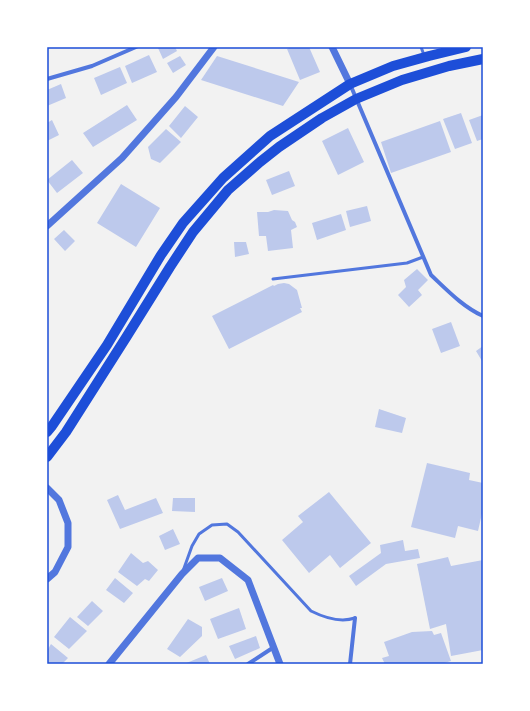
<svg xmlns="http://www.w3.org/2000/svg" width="530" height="711" font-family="Helvetica,sans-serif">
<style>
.building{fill:#bdc9ec}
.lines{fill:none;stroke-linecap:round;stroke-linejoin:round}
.service{stroke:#5277de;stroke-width:3}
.minor{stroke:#5277de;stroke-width:4}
.tertiary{stroke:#5277de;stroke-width:7}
.primary{stroke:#1d4ed8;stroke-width:10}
.neatline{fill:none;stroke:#1d4ed8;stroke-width:1.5}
</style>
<rect width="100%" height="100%" fill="#f2f2f2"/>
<path class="building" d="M159,47H175L177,51L163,59L158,48Z
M293,47H309L320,72L300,80L287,49Z
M149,55L157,72L132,83L125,66Z
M180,56L186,65L173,73L167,63Z
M217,56L299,82L283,106L201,80Z
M120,67L127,83L101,95L94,78Z
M61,84L66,98L47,106V90Z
M127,105L137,120L93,147L83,133Z
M185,106L198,117L181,138L169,126Z
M461,113L472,143L455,149L443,119Z
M483,115V139L477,141L469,120Z
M52,120L59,135L47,141V123Z
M440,121L451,152L391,173L381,142Z
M348,128L364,162L338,175L322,141Z
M166,129L181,142L160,163L151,159L148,147Z
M72,160L83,173L57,193L47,180Z
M289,171L295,186L272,195L266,180Z
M121,184L160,208L136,247L97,223Z
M367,206L371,221L350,227L346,211Z
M274,210L288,211L292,220L295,222L297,227L291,230L293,248L268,251L266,236H259L257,212H268Z
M341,214L346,230L317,240L312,223Z
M64,230L75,241L65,251L54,239Z
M234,242H246L249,254L235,257Z
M417,269L428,280L418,290L422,295L409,307L398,295L406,287L404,280Z
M284,283L289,284L297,290L302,308H300L302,312L229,349L212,316L273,285L274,286L278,284Z
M451,322L460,346L441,353L432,329Z
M483,346V360L482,361L476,351Z
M379,409L406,418L402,433L375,427Z
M427,463L470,473L469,480L483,483V509L478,531L458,526L455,538L411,527Z
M329,492L371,543L340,568L330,555L309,573L282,540L303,522L298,516Z
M118,495L125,510L156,498L163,513L120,529L107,500Z
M173,498H195V512L172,511Z
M173,529L180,544L165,550L159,536Z
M403,540L405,551L418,549L420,558L386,564L356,586L349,576L381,553L380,545Z
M131,553L143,563L148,561L158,570L149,581L145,579L137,586L118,572Z
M448,557L451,566L483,560V650L451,656L446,624L430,629L417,564Z
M115,578L133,593L124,603L106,590Z
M222,578L228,591L205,601L199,587Z
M92,601L103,611L88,626L77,617Z
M239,608L246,629L218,639L210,619Z
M70,617L87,631L69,649L54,637Z
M188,619L202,627V636L180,657L167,649Z
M432,631L434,635L441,633L451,661L441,664H385L382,658L389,656L384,642L412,632Z
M256,636L260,648L235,659L229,646Z
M51,644L68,658L62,664H47V651Z
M206,655L210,664H184Z"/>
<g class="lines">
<path class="service" d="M421,47L424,55
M273,279L407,263L423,257
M183,571L192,546L199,534L212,525L227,524L238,532L311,611C325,618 340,623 355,618"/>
<path class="minor" d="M47,79L92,66L136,47
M350,84L431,275C447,290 463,307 483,316
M248,664L274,647
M350,664L355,618"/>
<path class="tertiary" d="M332,47L350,84
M47,226L122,158L176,97L214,47
M47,488L59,500L68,523V547L55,572L47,579
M109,664L182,574L198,558H220L248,580L280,664"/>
<path class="primary" d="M47,432L52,426L107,345L161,255L183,223L223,178L270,136L350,84L393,66L429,56L466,47
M47,457L66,432L127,336L170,267L193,232L228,190L260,162L279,147L322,118L356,99L402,80L449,66L483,59"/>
</g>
<rect width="530" height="711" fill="none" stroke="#ffffff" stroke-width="96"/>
<rect x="48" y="48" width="434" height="615" class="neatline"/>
</svg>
